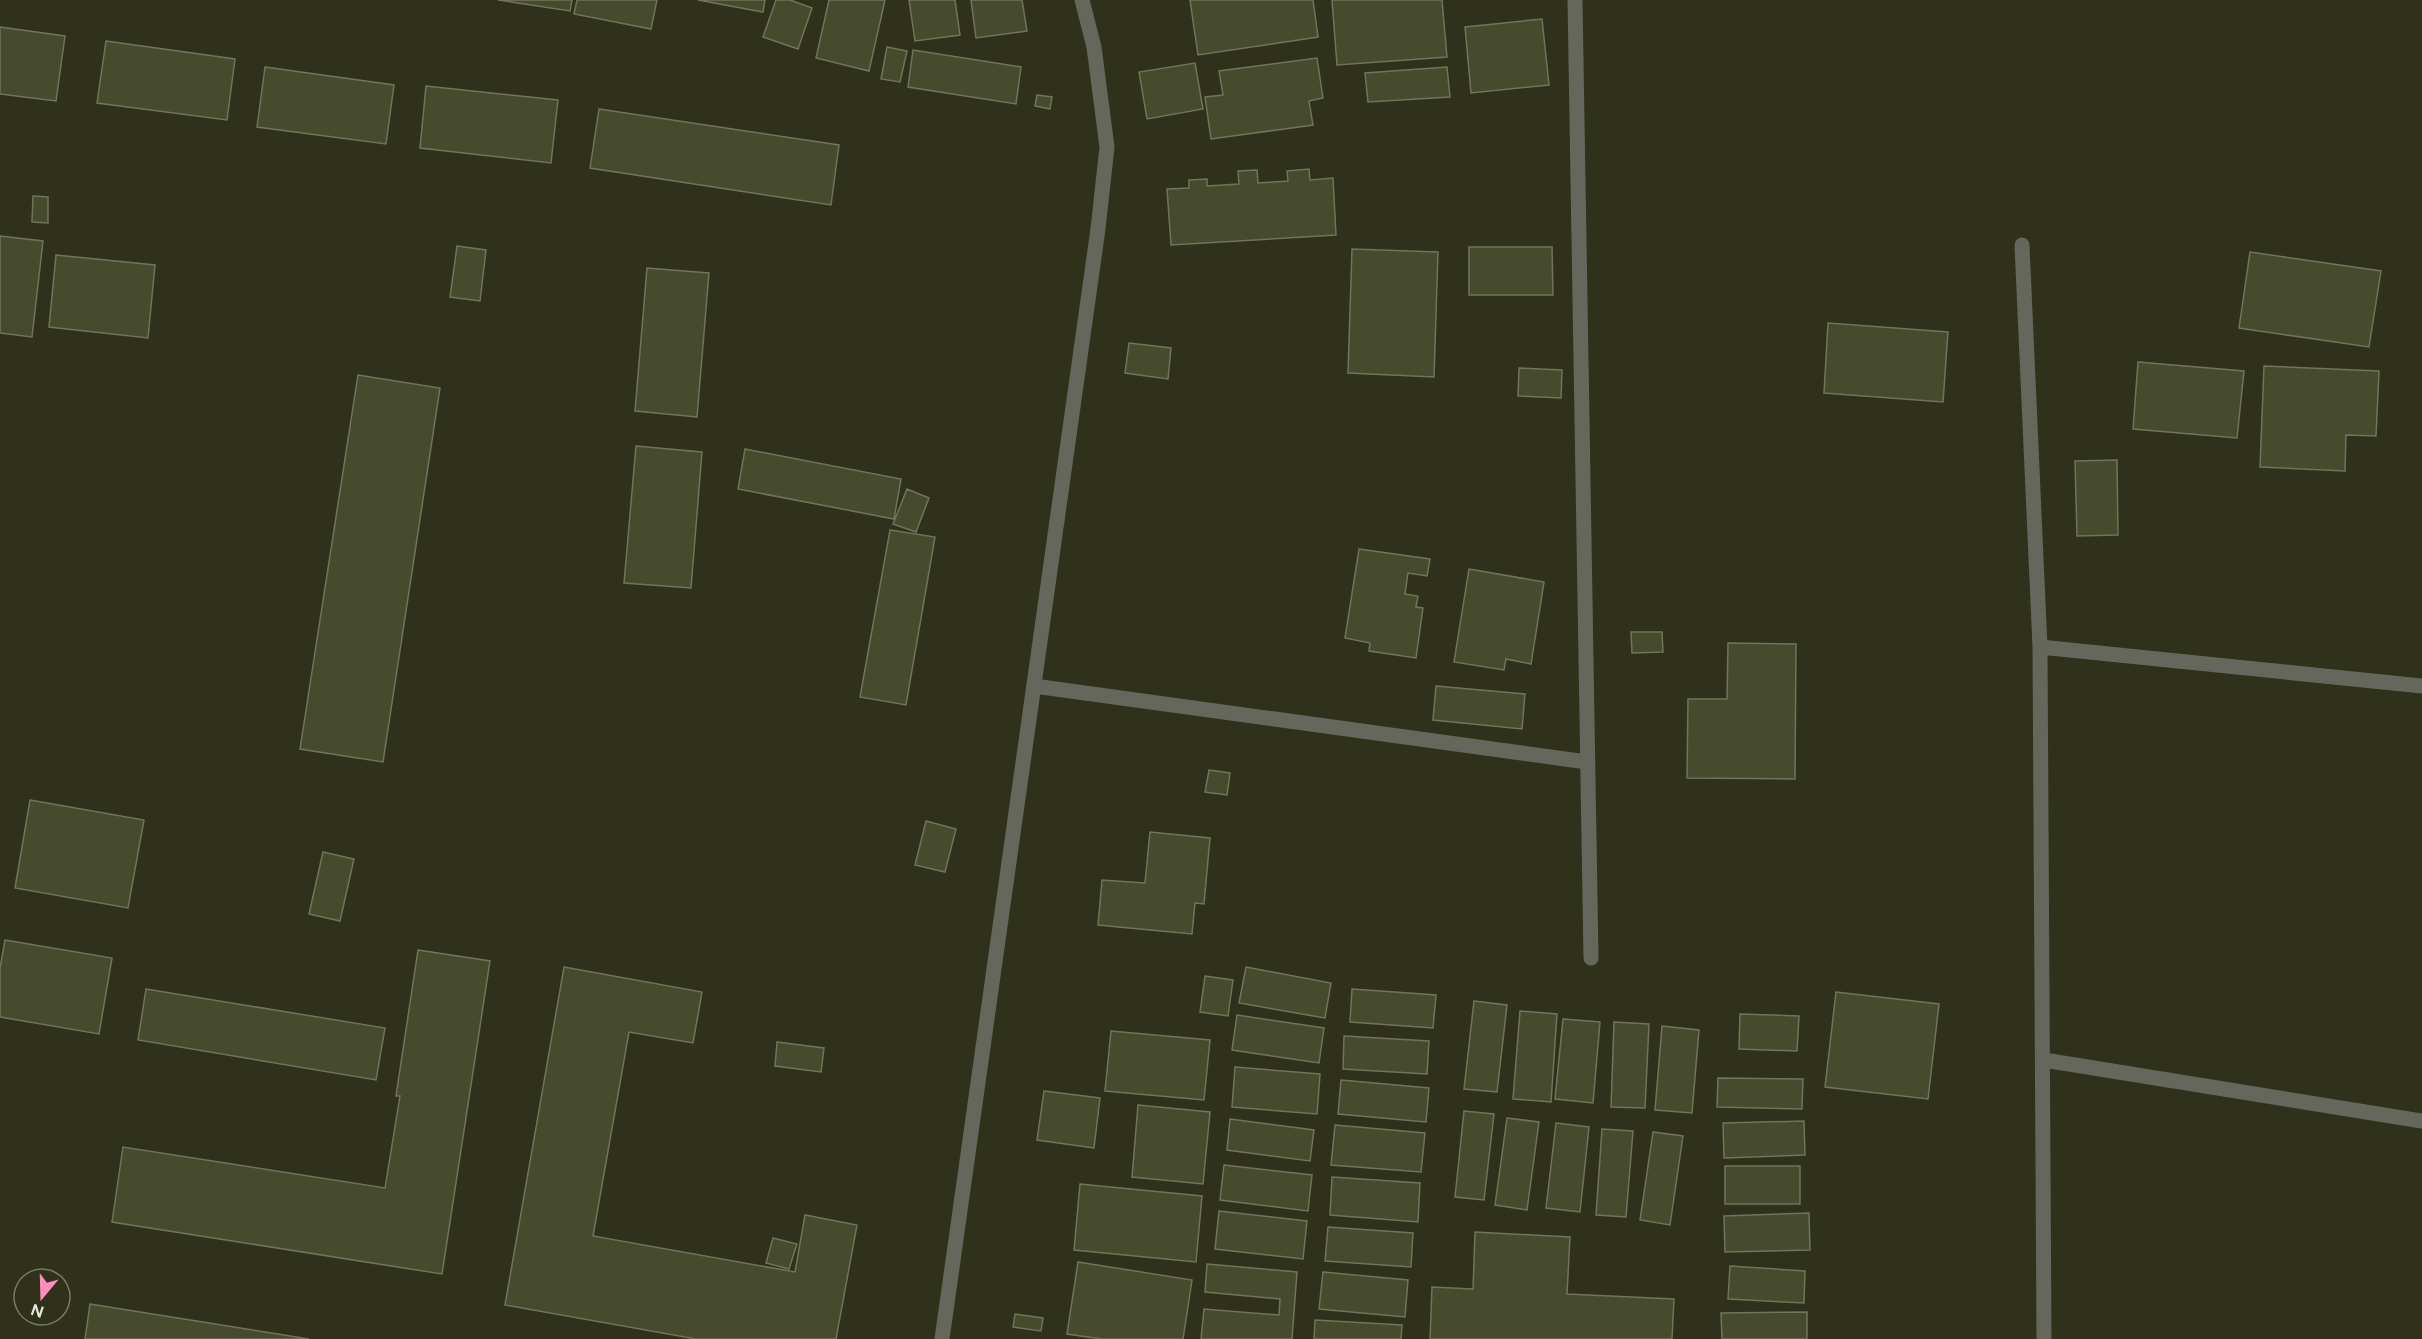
<svg xmlns="http://www.w3.org/2000/svg" width="2422" height="1339" font-family="Figtree,sans-serif">
<style>
.building{fill:#474b2d;stroke:#71745a;stroke-width:1.5}
.lines{fill:none;stroke-linecap:round;stroke-linejoin:round}
.street{stroke:#65675c;stroke-width:15}
</style>
<rect width="100%" height="100%" fill="#2f311a"/>
<path class="building" d="M498,0H572L570,11Z
M577,0H657L651,29L574,14Z
M698,0H765L763,12Z
M776,0H790L812,8L798,49L763,37Z
M829,0H885L869,71L816,58Z
M909,0H955L960,35L915,41Z
M971,0H1022L1027,31L976,38Z
M1190,0H1313L1318,37L1198,55Z
M1332,0H1442L1447,57L1337,65Z
M1542,19L1549,85L1471,93L1465,27Z
M0,27L65,36L56,101L0,94Z
M106,41L235,59L227,120L97,103Z
M887,47L907,51L900,82L881,79Z
M913,50L1021,67L1016,104L908,87Z
M1317,58L1323,98L1309,101L1313,125L1211,139L1205,97L1223,95L1219,71Z
M1195,63L1203,109L1147,119L1139,72Z
M265,67L394,85L386,144L257,127Z
M1447,67L1450,97L1368,102L1365,73Z
M426,86L558,100L551,163L420,148Z
M1037,95L1052,97L1050,109L1035,106Z
M599,109L839,145L831,205L590,168Z
M1309,169L1310,180L1333,178L1336,235L1171,245L1167,189L1189,188V180L1207,179V186L1239,184L1238,171L1257,170L1258,183L1288,181L1287,171Z
M33,196L48,197V223L32,222Z
M0,236L43,241L32,337L0,333Z
M457,246L486,250L480,301L450,297Z
M1469,247H1552L1553,295H1469Z
M1352,249L1438,252L1434,377L1348,373Z
M2250,252L2381,271L2369,347L2239,328Z
M56,255L155,265L148,338L49,327Z
M647,268L709,273L697,417L635,411Z
M1828,323L1948,332L1943,402L1824,393Z
M1129,343L1171,348L1168,379L1125,373Z
M2138,362L2244,371L2237,438L2133,429Z
M2264,366L2379,371L2376,436L2346,435L2345,471L2260,467Z
M1519,368L1562,370L1561,398L1518,396Z
M358,375L440,388L383,762L300,749Z
M636,446L702,452L691,588L624,583Z
M745,449L901,479L894,519L738,489Z
M2117,460L2118,535L2077,536L2075,461Z
M907,489L929,498L916,532L893,524Z
M890,530L935,537L906,705L860,697Z
M1359,549L1430,559L1427,576L1408,573L1405,594L1418,596L1416,607L1423,608L1416,658L1369,651L1370,643L1345,638Z
M1469,569L1544,582L1531,664L1506,659L1504,670L1454,662Z
M1631,632H1662L1663,652L1632,653Z
M1728,643L1796,644L1795,779L1687,778L1688,699H1727Z
M1436,686L1525,694L1522,729L1433,720Z
M1209,770L1230,773L1227,795L1205,792Z
M30,800L144,820L128,908L15,888Z
M926,821L956,829L945,872L915,865Z
M1150,832L1210,838L1204,904L1195,903L1192,934L1098,925L1102,880L1145,883Z
M323,852L354,859L340,921L309,914Z
M5,940L112,958L99,1034L0,1017V968Z
M418,950L490,961L442,1274L112,1222L123,1147L385,1188L400,1096H396Z
M564,967L702,992L693,1043L629,1032L593,1236L795,1272L805,1215L857,1225L836,1339H696L505,1305Z
M1246,967L1331,983L1325,1018L1239,1003Z
M1205,976L1233,980L1228,1016L1200,1012Z
M146,989L385,1028L376,1080L138,1040Z
M1352,989L1436,995L1433,1028L1350,1022Z
M1836,992L1939,1004L1928,1099L1825,1087Z
M1474,1001L1507,1005L1497,1092L1464,1089Z
M1520,1011L1557,1014L1551,1102L1513,1099Z
M1740,1014L1799,1016L1797,1051L1739,1049Z
M1237,1015L1324,1028L1319,1063L1232,1050Z
M1563,1019L1600,1022L1593,1103L1555,1099Z
M1614,1022L1649,1024L1645,1108L1611,1107Z
M1662,1026L1699,1030L1692,1113L1655,1110Z
M1111,1031L1210,1040L1204,1100L1105,1091Z
M1344,1036L1429,1041L1427,1074L1343,1069Z
M777,1042L824,1048L821,1072L775,1066Z
M1235,1067L1320,1074L1317,1114L1232,1107Z
M1718,1078L1803,1079L1802,1109L1717,1107Z
M1341,1080L1429,1088L1426,1122L1338,1114Z
M1044,1091L1100,1098L1094,1148L1037,1140Z
M1138,1105L1210,1112L1203,1184L1132,1177Z
M1464,1111L1494,1114L1484,1200L1455,1197Z
M1507,1118L1539,1122L1527,1210L1495,1205Z
M1230,1119L1314,1130L1310,1161L1227,1150Z
M1804,1121L1805,1155L1724,1158L1723,1123Z
M1556,1123L1589,1127L1580,1212L1546,1208Z
M1335,1125L1425,1133L1421,1172L1331,1165Z
M1602,1129L1633,1131L1626,1217L1596,1215Z
M1653,1132L1683,1136L1670,1225L1640,1220Z
M1224,1165L1312,1175L1308,1211L1220,1200Z
M1725,1166H1800V1204H1725Z
M1332,1177L1420,1183L1418,1222L1330,1215Z
M1080,1184L1202,1196L1196,1262L1074,1250Z
M1219,1211L1307,1221L1303,1259L1215,1249Z
M1809,1213L1810,1250L1725,1252L1724,1216Z
M1328,1227L1413,1233L1411,1267L1325,1261Z
M1475,1232L1570,1237L1567,1294L1674,1299L1672,1339H1430L1432,1287L1473,1289Z
M773,1238L797,1244L789,1269L766,1263Z
M1078,1262L1192,1280L1183,1339H1102L1067,1334Z
M1207,1264L1297,1272L1292,1339H1201L1204,1309L1279,1315L1280,1299L1205,1292Z
M1730,1266L1805,1271L1804,1303L1728,1299Z
M1323,1272L1408,1280L1405,1317L1319,1309Z
M90,1304L309,1339H85Z
M1807,1312V1339H1722L1721,1313Z
M1015,1314L1043,1318L1041,1331L1013,1327Z
M1315,1320L1402,1325L1401,1339H1314Z"/>
<g class="lines">
<path class="street" d="M1575,0L1591,958
M2022,245L2040,647L2044,1339
M2040,647L2422,686
M1034,686L1587,762
M2044,1060L2422,1121
M942,1339L1098,229L1107,147L1094,47L1082,0"/>
</g>
<g transform="translate(42 1297) rotate(199)"><circle r="28" fill="#2f311a" stroke="#797b67" stroke-width="1.5"/>
<path d="M0-4.5L10 22L0 15L-10 22Z" fill="#fd8ebf"/>
<text y="-9" font-size="16" font-weight="bold" text-anchor="middle" fill="#e7e9db">N</text>
</g>
</svg>
